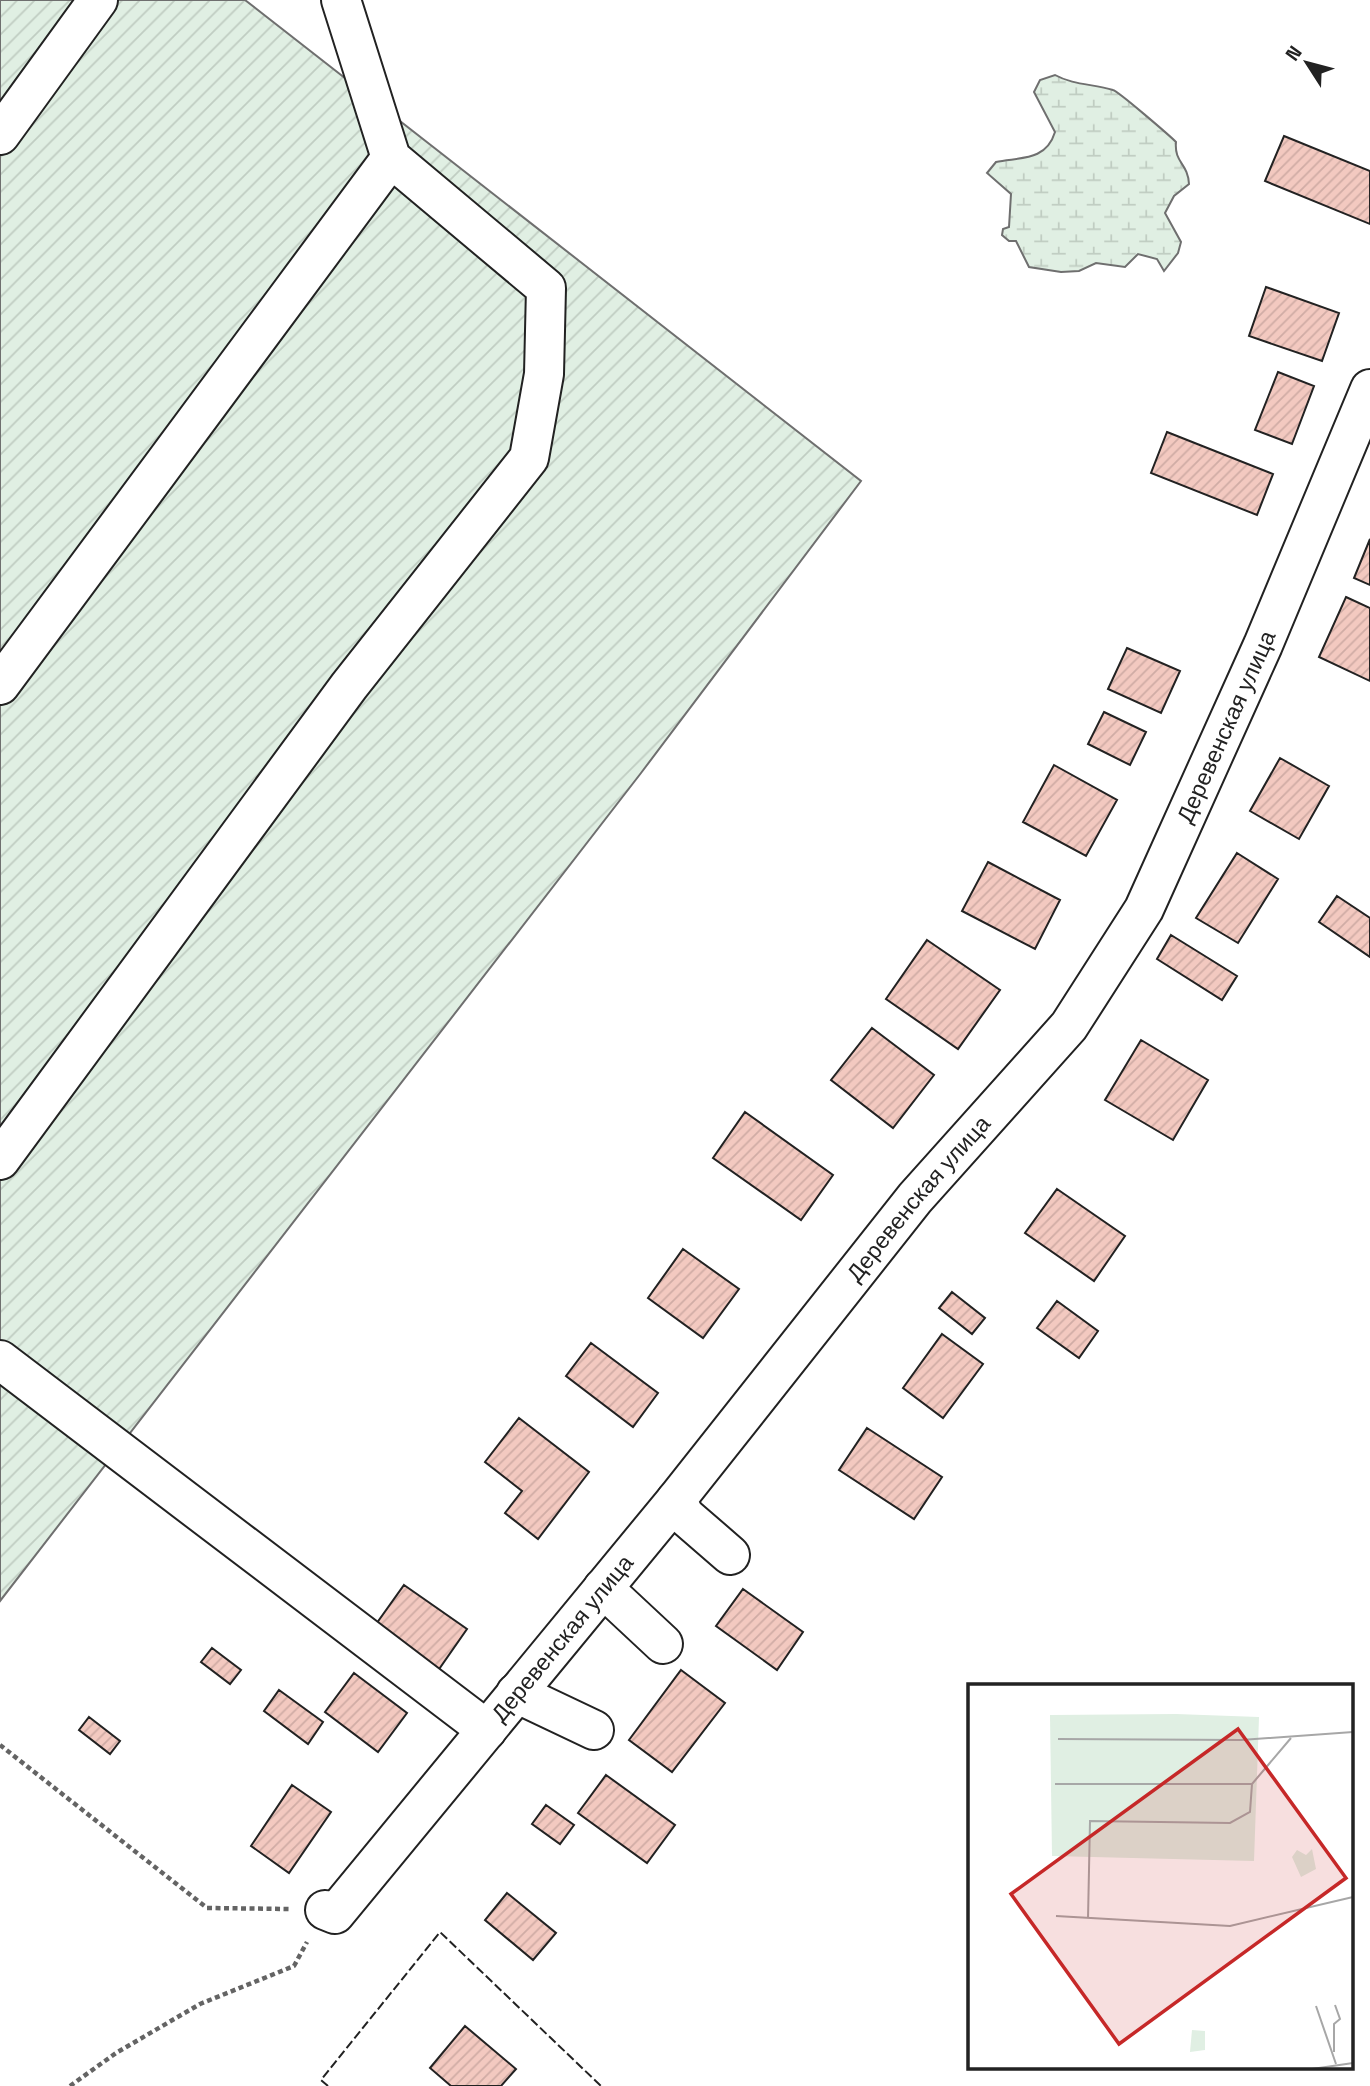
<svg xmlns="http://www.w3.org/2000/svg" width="1370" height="2086" font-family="'Space Grotesk',sans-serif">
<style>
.wetland{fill:url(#wetland-marsh);stroke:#6f6f6f;stroke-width:2}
.garden{fill:url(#garden-furrows);stroke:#6f6f6f;stroke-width:2}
.building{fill:url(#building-hatch);stroke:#222;stroke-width:2}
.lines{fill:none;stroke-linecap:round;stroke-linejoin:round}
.minor-casing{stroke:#222;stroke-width:42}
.path{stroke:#646464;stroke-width:4.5;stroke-dasharray:5 3.5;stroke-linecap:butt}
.minor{stroke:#fff;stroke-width:38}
.fence{stroke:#222;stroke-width:2;stroke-dasharray:9 3.5;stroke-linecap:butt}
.labels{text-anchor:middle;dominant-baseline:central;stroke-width:5;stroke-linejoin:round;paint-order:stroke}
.street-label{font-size:23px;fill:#222;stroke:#fff}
.inset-road{fill:none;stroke:#a7a7a7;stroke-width:2}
.view{fill:#c62828;fill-opacity:0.15;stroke:#c62828;stroke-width:3.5}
.inset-edge{fill:none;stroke:#222;stroke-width:3.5}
</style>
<defs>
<pattern id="wetland-marsh" width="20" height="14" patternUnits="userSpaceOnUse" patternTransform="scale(1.75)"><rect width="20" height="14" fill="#e0efe3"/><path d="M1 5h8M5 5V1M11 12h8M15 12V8" fill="none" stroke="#c0cdc2"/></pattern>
<pattern id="garden-furrows" width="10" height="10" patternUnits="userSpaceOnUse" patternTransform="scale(1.75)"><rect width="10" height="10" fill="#e0efe3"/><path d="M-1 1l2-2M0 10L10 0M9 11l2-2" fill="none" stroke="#c0cdc2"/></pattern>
<pattern id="building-hatch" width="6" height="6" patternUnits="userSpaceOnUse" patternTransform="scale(1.75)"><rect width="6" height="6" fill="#f3c9c0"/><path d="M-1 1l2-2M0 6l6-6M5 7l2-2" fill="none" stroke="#d0aca5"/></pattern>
</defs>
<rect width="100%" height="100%" fill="#fff"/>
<path class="wetland" d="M1055,75C1073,85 1094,84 1113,90C1118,91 1170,136 1176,142C1174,163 1188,163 1189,184L1174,196L1165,213L1181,242L1178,253L1164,271L1157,259L1138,254L1125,267L1096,263L1079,271L1061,272L1029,267L1016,241H1009L1002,235L1003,229L1009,227L1011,194L987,173L996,162C1018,157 1046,162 1055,132L1034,92L1040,80Z"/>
<path class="garden" d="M0,0H245L861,481L641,773L0,1601Z"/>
<path class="building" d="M1284,136L1370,171V224L1265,181Z
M1266,287L1339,313L1322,361L1249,336Z
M1278,372L1314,386L1292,444L1255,430Z
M1167,432L1273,474L1257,515L1151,473Z
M1370,539V585L1354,578Z
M1346,597L1370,608V681L1319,657Z
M1127,648L1180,671L1161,713L1108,689Z
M1104,712L1146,732L1130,765L1088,744Z
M1280,758L1329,786L1299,839L1250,811Z
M1054,765L1117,800L1086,856L1023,822Z
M1237,853L1278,879L1238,943L1196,918Z
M988,862L1060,900L1035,949L962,911Z
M1337,896L1370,918V957L1319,922Z
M1171,935L1237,976L1222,1000L1157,959Z
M927,940L1000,990L958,1049L886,999Z
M872,1028L934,1075L893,1128L831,1080Z
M1141,1040L1208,1080L1173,1140L1105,1100Z
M745,1112L833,1175L801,1220L713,1158Z
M1057,1189L1125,1236L1094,1281L1025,1233Z
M683,1249L739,1289L703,1338L648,1298Z
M952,1292L985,1318L972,1334L939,1308Z
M1057,1301L1098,1331L1079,1358L1037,1328Z
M942,1334L983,1364L943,1418L903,1388Z
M591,1343L658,1393L633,1427L566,1376Z
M519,1418L589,1472L538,1539L505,1513L522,1491L485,1462Z
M867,1428L942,1477L914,1519L839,1470Z
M404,1585L467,1629L437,1672L374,1627Z
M743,1589L803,1632L777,1670L716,1626Z
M212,1648L241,1670L230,1684L201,1662Z
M681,1670L725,1703L672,1772L629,1740Z
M354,1673L407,1713L378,1752L325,1712Z
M279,1690L323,1722L308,1744L264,1711Z
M89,1717L120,1741L110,1754L79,1730Z
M606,1775L675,1825L647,1863L578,1813Z
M292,1785L331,1812L289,1873L251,1846Z
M546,1805L574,1825L560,1844L532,1824Z
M507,1893L556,1933L533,1960L485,1920Z
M465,2026L516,2069L501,2086H451L430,2068Z"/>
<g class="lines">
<defs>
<g id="minor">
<path d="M0,135L98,0"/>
<path d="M0,685L391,158"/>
<path d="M0,1160L349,686L529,458L544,374L546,288L391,158L341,0"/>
<path d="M0,1360L487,1730"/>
<path d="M676,1500L685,1516L730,1555"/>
<path d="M603,1588L663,1644"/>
<path d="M516,1693L594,1730"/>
<path id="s1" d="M325,1910L335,1914L676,1500L915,1198L1069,1026L1144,909L1263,645L1370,389"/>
</g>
</defs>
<use href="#minor" class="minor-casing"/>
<path class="path" d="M0,1745L207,1908L289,1909
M70,2086L116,2053L200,2004L294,1966L307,1942"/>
<use href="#minor" class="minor"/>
<path class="fence" d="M328,2086L321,2080L440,1932L601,2086"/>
</g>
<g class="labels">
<g class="street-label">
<text stroke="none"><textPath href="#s1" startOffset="1502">Деревенская улица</textPath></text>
<text stroke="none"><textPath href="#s1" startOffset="934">Деревенская улица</textPath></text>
<text stroke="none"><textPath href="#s1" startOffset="368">Деревенская улица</textPath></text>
</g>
</g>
<g transform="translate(968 1684)">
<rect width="385" height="385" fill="#fff"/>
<path d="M344,165L348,185L333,193L324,173L329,166L338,171ZM224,346L237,347V366L222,368Z" fill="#e0efe3"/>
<path d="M208,30L291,33L286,177L84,172L82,31Z" fill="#e0efe3"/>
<path class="inset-road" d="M90,55L273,56L385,48M87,100H284M88,232L262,242L385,213M120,235L122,137L262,139L282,128L284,100L323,54M348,322L368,380M366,368V340L372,335L367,321M344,385L385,379"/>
<path class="view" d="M270,45L378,194L151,360L43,210Z"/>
<rect width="385" height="385" class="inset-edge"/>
</g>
<g transform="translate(1307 63) rotate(306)" stroke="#ffffff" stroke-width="5" paint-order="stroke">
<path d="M0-5L12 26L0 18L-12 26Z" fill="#222222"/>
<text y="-10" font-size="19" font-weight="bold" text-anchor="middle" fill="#222222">N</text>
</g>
</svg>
